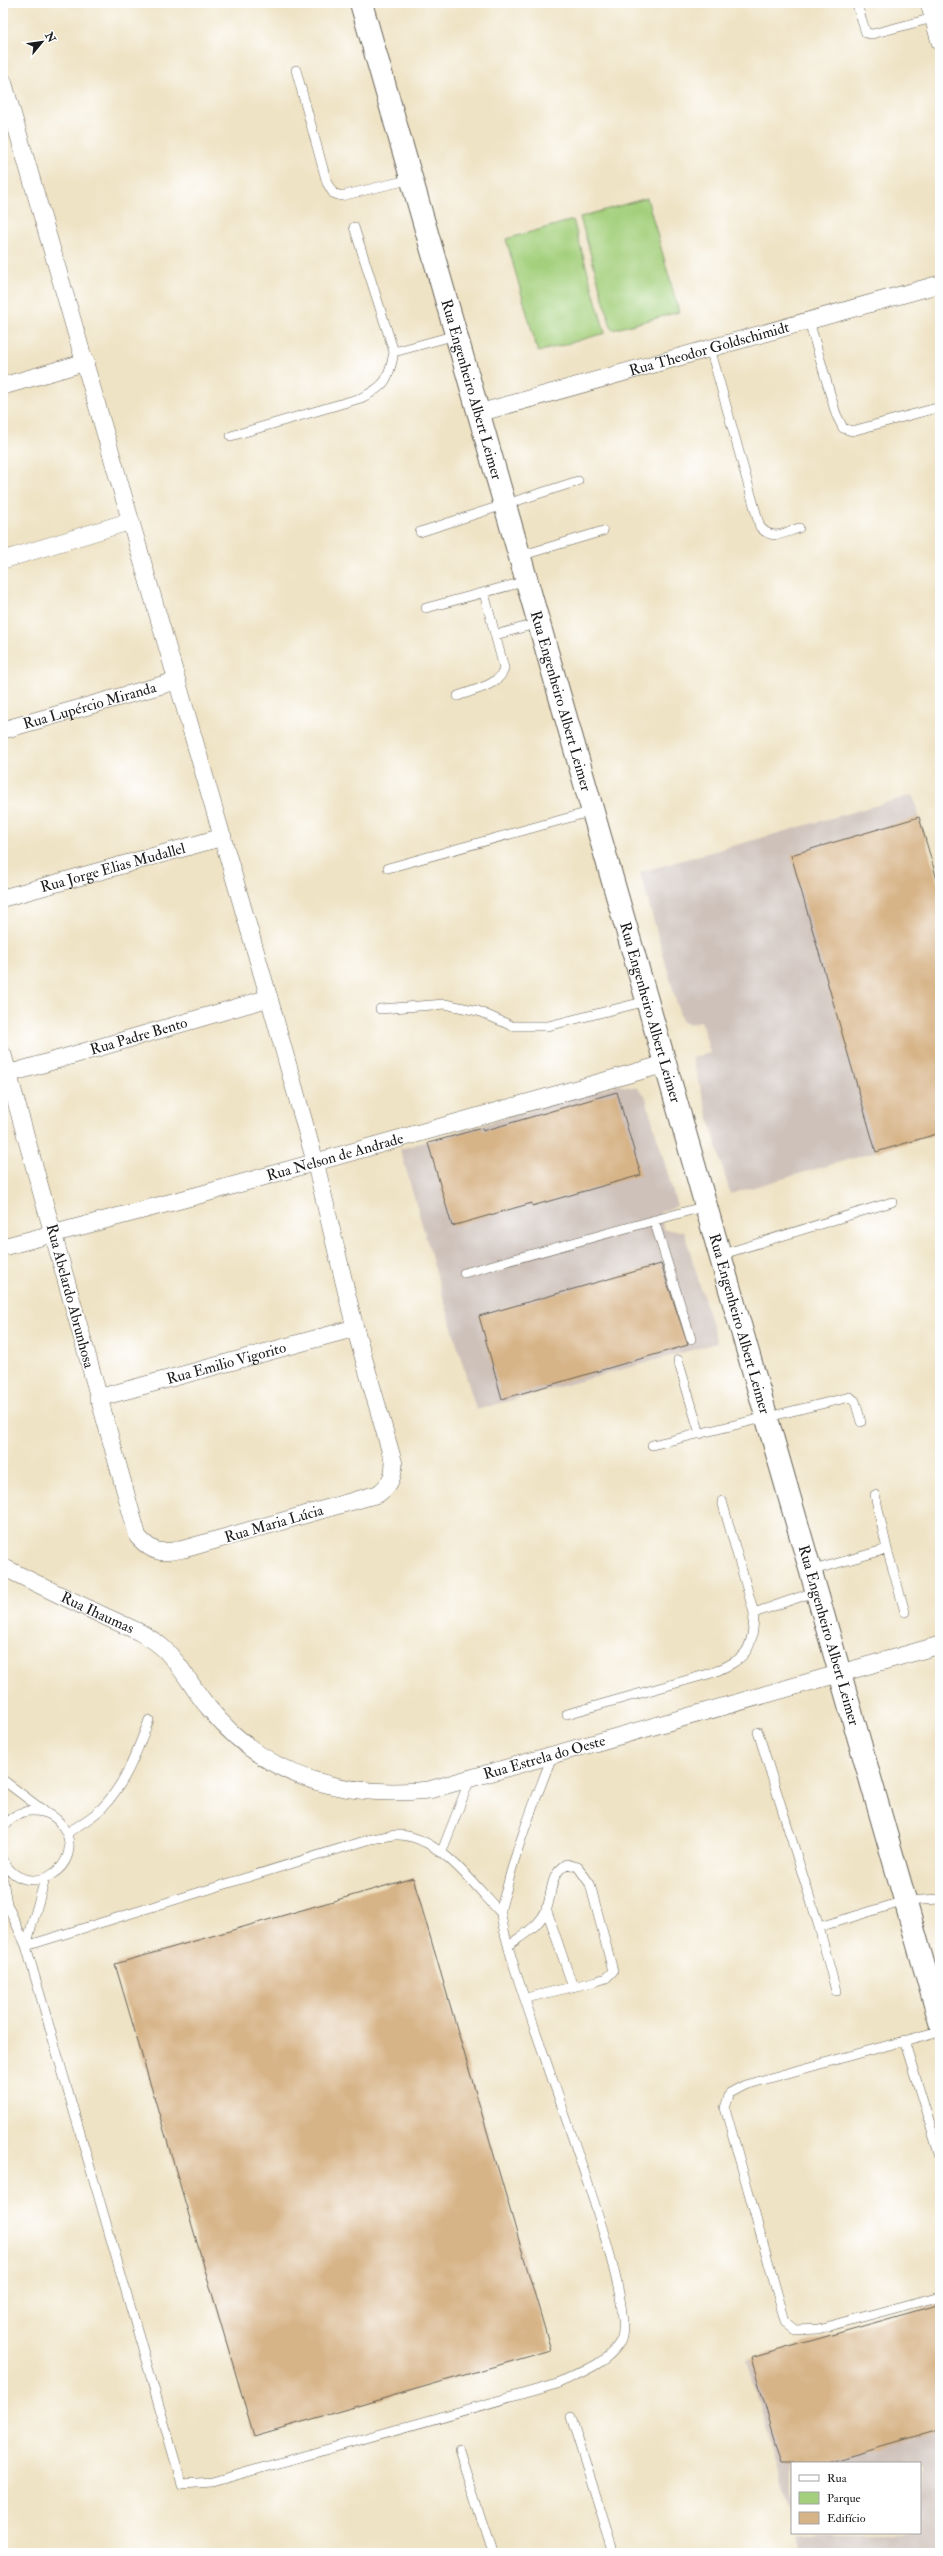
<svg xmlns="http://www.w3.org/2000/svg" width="943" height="2556" font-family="'IM FELL Double Pica',serif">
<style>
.industrial{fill:#cec1ba}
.green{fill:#a4d07d;stroke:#60764c}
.building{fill:#d7b487}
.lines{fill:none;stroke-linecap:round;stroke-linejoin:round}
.service-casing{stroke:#666257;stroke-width:10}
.minor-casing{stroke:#666257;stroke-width:18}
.tertiary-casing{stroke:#666257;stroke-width:24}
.service{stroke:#fff;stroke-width:9}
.minor{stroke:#fff;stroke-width:17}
.tertiary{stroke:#fff;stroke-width:22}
.labels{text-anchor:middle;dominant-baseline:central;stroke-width:3.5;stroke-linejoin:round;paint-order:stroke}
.street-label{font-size:15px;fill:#1c1c1c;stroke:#fff}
</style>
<rect width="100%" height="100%" fill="#fff"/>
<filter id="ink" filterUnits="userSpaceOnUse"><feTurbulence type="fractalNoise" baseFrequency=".025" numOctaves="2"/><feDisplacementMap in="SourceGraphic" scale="8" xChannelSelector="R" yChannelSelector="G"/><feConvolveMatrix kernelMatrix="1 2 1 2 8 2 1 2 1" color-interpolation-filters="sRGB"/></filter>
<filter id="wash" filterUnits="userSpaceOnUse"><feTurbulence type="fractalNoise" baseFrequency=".012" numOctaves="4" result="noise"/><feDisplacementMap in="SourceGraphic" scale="16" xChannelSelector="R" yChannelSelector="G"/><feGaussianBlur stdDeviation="0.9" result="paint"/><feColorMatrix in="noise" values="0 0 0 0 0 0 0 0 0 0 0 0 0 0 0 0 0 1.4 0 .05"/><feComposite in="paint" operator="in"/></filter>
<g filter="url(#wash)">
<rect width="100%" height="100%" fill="#efe3c5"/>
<path class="industrial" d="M913,795L940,890V1133L730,1194L692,1058L710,1053L701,1021L689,1024L682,1022L640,872Z
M617,1085L637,1088L645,1095L677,1206L660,1212L664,1230L684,1231L717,1343L476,1410L400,1149Z
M940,2304V2553H802L797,2533H920V2463H792V2517L747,2360Z"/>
<path class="green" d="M647,198L679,312L612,330L580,217Z
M573,220L605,333L538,352L506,239Z"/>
<g id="blocks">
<path class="building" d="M919,817L940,890V1133L876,1152L791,855Z
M617,1092L641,1175L532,1206V1203L452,1226L428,1143L482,1128L483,1131Z
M661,1264L688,1345L502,1399L479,1316Z
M413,1878L551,2350L254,2436L115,1964Z
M940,2304V2430L826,2463H782L751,2358Z"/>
</g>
</g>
<g filter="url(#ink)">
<use href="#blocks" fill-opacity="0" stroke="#666257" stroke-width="1"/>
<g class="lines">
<defs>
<path id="service" d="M857,5L866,33L872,34L933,18
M296,70L327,183L333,193L341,196L412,179
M354,227L394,352
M809,321L836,414L843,428L852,431L940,407
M710,348L760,527C773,541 783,533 799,528
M231,436L361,398C386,386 389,379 394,352L456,335
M420,532L578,481
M520,556L603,531
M426,608L527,581
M495,635L539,623
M458,696C473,690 501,685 504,668L484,593
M388,868L593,811
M380,1009L445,1004L478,1011L512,1026H548L647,1001
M654,1220L691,1339
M720,1255L892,1202
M464,1273L706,1206
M678,1360L700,1434
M652,1445L850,1397L855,1401L861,1422
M722,1501L754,1613
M887,1549L905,1612
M810,1571L887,1549L875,1495
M567,1714L712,1673C747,1658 753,1651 754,1613L817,1591
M758,1732L819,1927L905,1901L940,1899
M3,1780L44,1811
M3,1829C8,1818 20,1811 32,1811C46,1811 55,1815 63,1827C89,1867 25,1904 3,1860
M67,1833C79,1825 92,1818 102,1808C126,1783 137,1751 149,1720
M442,1851L470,1779
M3,1880L7,1904L26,1946L178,2471L182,2484L212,2482L557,2384C579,2373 607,2364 620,2342C645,2299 510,1987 501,1914C500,1906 505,1895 507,1887C518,1842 536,1799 552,1756
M546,1908L573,1987
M819,1927L836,1991
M509,1945C523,1935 541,1925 547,1908C553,1890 549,1875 567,1864L578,1867L590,1884L613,1971L606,1978L597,1981L526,1998
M26,1946L371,1839C379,1838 387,1836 395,1835C437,1833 474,1885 500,1912
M26,1946L45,1879
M940,2031L745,2085L730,2093L725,2108L785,2321L796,2330L818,2329L940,2296
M904,2040L940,2157
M571,2417L614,2553
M459,2450L492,2553"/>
<g id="minor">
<path d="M929,3L940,42"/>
<path d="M3,81L269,998L315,1161L355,1328L394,1464C393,1478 390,1485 378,1494L184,1549C161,1553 155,1555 138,1537L3,1055"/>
<path d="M3,386L86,362"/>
<path id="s1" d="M479,413L940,284"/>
<path d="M3,560L131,521"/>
<path id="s2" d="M3,730L176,681"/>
<path id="s3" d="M3,898L223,837"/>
<path id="s4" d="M8,1074L269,998"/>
<path id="s5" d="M3,1247L199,1195L665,1064"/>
<path id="s6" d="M98,1398L355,1328"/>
<path id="s7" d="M3,1567C37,1584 70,1600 104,1616C123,1625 146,1633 162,1647C182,1665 191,1687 208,1707C265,1778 342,1799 429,1790L940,1645"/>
</g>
<g id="tertiary">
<path id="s8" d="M361,3L940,2022"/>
</g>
</defs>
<use href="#service" class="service-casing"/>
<use href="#minor" class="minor-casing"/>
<use href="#tertiary" class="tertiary-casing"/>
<use href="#service" class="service"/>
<use href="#minor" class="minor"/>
<use href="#tertiary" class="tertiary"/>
</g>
</g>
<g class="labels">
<g class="street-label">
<text stroke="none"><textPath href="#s1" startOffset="239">Rua Theodor Goldschimidt</textPath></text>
<text stroke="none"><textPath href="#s8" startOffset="402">Rua Engenheiro Albert Leimer</textPath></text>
<text stroke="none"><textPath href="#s8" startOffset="726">Rua Engenheiro Albert Leimer</textPath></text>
<text stroke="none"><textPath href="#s2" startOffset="90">Rua Lupércio Miranda</textPath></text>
<text stroke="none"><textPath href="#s3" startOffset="114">Rua Jorge Elias Mudallel</textPath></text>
<text stroke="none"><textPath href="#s8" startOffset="1050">Rua Engenheiro Albert Leimer</textPath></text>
<text stroke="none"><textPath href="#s4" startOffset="136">Rua Padre Bento</textPath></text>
<text stroke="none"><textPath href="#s5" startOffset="344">Rua Nelson de Andrade</textPath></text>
<text transform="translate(70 1296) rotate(75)">Rua Abelardo Abrunhosa</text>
<text stroke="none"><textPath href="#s8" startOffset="1374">Rua Engenheiro Albert Leimer</textPath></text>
<text stroke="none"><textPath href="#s6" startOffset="133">Rua Emilio Vigorito</textPath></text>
<text transform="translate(274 1524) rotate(-16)">Rua Maria Lúcia</text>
<text stroke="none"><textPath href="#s7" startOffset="105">Rua Ihaumas</textPath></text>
<text stroke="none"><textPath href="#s8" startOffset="1698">Rua Engenheiro Albert Leimer</textPath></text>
<text stroke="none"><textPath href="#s7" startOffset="621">Rua Estrela do Oeste</textPath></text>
</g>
</g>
<rect width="943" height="2556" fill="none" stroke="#fff" stroke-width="16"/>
<rect x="791" y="2462" width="130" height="72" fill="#ffffff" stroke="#a4a4a4"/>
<rect x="799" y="2475" width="20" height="6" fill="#ffffff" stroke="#a4a4a4"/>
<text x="827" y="2482" font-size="12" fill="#1c1c1c">Rua</text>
<rect x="799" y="2492" width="20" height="12" fill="#a4d07d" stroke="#a4a4a4"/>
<text x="827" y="2502" font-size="12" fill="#1c1c1c">Parque</text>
<rect x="799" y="2512" width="20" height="12" fill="#d7b487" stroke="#a4a4a4"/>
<text x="827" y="2522" font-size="12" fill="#1c1c1c">Edifício</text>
<g transform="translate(42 42) rotate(61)" stroke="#ffffff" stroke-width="3" paint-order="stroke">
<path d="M0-3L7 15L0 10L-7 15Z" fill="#1c1c1c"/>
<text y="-6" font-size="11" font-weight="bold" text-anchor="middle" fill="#1c1c1c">N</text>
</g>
</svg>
